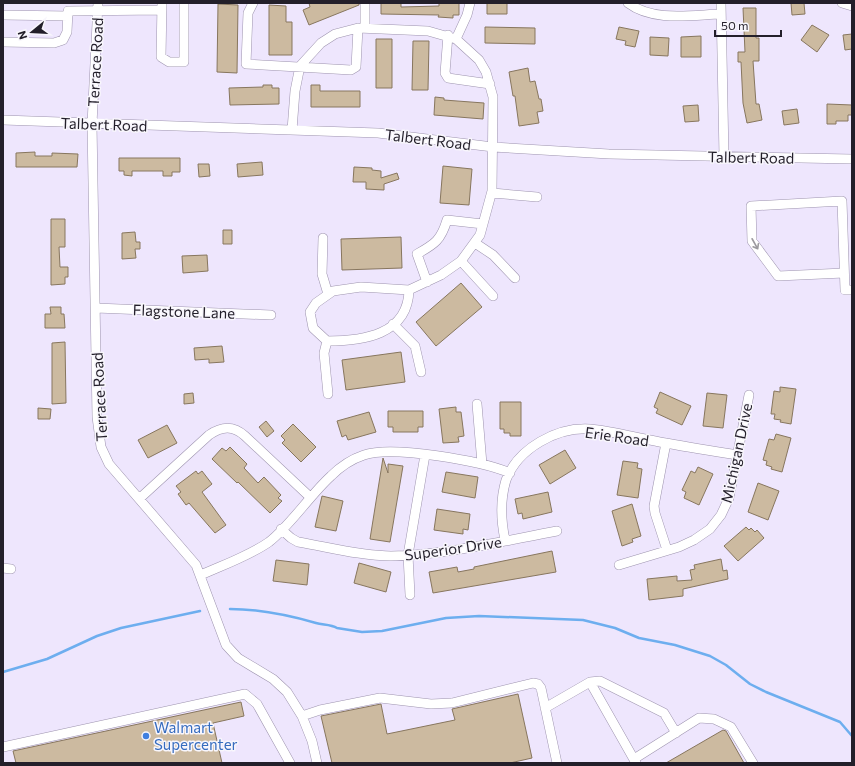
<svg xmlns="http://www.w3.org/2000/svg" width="855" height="766" font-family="Commissioner,sans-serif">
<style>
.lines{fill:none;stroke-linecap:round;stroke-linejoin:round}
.stream{stroke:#6daeef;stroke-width:2.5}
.building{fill:#ccbaa0;stroke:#87765e}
.minor-casing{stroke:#9e94af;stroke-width:10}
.minor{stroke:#fff;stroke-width:9}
.oneway{stroke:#9c9a9f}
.shop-dot{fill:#3f7fe0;stroke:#f8f6fc;stroke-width:1.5}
.labels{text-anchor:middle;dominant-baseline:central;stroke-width:3;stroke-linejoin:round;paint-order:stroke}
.street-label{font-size:15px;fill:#231f2a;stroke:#f8f6fc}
.shop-label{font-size:15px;fill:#366cbe;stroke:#f8f6fc;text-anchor:start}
</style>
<rect width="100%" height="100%" fill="#eee6fd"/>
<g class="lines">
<path class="stream" d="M230,609C260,609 288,615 316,623C323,625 331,624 337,628L362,632L382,631L446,618L479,616L583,620L615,628L639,638L675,645L710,656L726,665L750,684L766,692L840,722L852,736
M3,672L47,659L97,636L121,628L200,611"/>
</g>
<path class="building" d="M309,3H359V5L309,25L303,10L310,7Z
M381,3H401V7L439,6V3H459V15H453V18L438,17L439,15L381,14Z
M487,3H507V14H487Z
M791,3H804L805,14L792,15Z
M218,4L238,5L237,73L217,72Z
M269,5L286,6V22H292V55H269Z
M743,8H756V38H759V61H753L756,104H759L762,120L747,123L743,103L741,62H738V52H745Z
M812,25L829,35L817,52L801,40Z
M485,27L535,28V44L485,43Z
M619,27L639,31L635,47L625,45L626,41L616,39Z
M852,34V49L845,50L843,35Z
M701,36V57H681V37Z
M650,37L669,38L668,56L650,55Z
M376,39H392V88H376Z
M413,41H429L428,90H412Z
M528,68L530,82L535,81L539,99H541L543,111L537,112L539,123L519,126L515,96H513L509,72Z
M263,85H272V88H279V104L230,105L229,88L263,87Z
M311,85H320V91H360V107H311Z
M435,97L444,98V100L484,103L483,119L434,115Z
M827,104L852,105V115H848V121H836V124H827Z
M698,105L699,121L685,122L683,106Z
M797,109L799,123L784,125L782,111Z
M35,152V156H52V153L78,154L77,167H16V153Z
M119,158H180V172H172V176H163V171H132V176L124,175V171H119Z
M262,162L263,175L238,177L237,164Z
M198,164H209L210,176L199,177Z
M443,166L472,169L469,205L440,203Z
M354,167L372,168V170L381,171V178L397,173L399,179L384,184V190L366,189V182H353Z
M51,219H65V247H59L60,267H68V277H65V284L51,285Z
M223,230H232V244H223Z
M135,232L136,242H140V249H135L136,258L122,259V233Z
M401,237L402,268L342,270L341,239Z
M207,255L208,271L183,273L182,256Z
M461,283L482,307L436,346L416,322Z
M50,307H61V314H64L65,328H45V314H51Z
M65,342L66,403L52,404V343Z
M222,346L224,362L209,363V359L195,360L194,348Z
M401,352L405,382L346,390L342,360Z
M780,387L796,389L791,424L780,422L781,420L774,419L775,414H771L774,391L780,392Z
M660,392L691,406L682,425L656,413L658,409L654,407Z
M193,393L194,403L184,404V394Z
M707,393L727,395L723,428L703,426Z
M500,402H521V436H510V433H504V429H500Z
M456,407V412H461L464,436L458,437L459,442L443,443L439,409Z
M38,408L51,409L50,419H38Z
M388,411H423V427H418V432H393V427H388Z
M369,412L376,432L348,440L346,435L342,437L337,421Z
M266,421L274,431L267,437L259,427Z
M293,424L316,447L301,462L282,443L285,440L281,436Z
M167,425L177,443L148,458L138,440Z
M776,434L791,438L782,472L771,469L772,467L766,465L767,461L763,460L769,439L774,440Z
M230,447L247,464L244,468L258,483L264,477L281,495L278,498L282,501L270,513L238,482L237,483L212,459L222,448L226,451Z
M565,450L576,468L550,484L539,465Z
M383,458L388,473V464L403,466L390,542L370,539Z
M623,461L638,463L637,468L642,469L638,498L617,495Z
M698,467L713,474L699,505L684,498L686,492L682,490L691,471L695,473Z
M196,471L198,474L202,471L212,484L202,492L226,525L215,533L189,503L186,505L178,494L181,492L176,486Z
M446,472L478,477L475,498L442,492Z
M758,483L779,491L768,520L748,512Z
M548,492L552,512L523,519L522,513L518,514L515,499Z
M322,496L343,501L336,531L315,527Z
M632,504L641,536L632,539L633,542L622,546L612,511Z
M437,509L470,514L468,530L463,529V534L434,530Z
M746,527L749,530L751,528L755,532L757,530L764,538L738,561L724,546Z
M552,551L556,572L433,593L429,572L457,567L458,572L474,569V567Z
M721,559L723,571L727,570L728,579L683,589V596L649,600L647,579L677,576V581L692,580L690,570L695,569L694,565Z
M276,560L309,564L307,585L273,581Z
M359,563L391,572L386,592L354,583Z
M518,694L532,758L510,763H332L321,716L381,704L387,734L455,720L452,709Z
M241,702L244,716L213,723L222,763H16L13,751Z
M723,730L726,731L744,763H666Z"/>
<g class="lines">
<defs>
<path id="minor" d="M98,3L92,124L97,417L101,447L109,464L196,565L226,645L238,658L273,679L287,692L302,716L312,741L317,763
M162,3L161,57L169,62H184V3
M253,3L248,13L246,64L351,70L356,67L358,28
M628,3C653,22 691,15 721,14
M721,3L724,157
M842,3L852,6
M3,15L68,16
M365,28V3
M448,35L445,73L448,78L490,84
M456,39L467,15L470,3
M3,42L54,43L63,40L67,32L68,11L162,10
M3,120L378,133L493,147L609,154L852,159
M292,130L295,91L300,66L321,43L335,34L358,28L428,31L456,39L479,60L486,72L493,97L492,191L480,235L461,261L441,275L409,290L361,287L333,291L316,303L310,312L313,328L327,341C363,341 408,335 409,290
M492,193L537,197
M323,238L322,274L328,294
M475,243L493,255L515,278
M461,261L493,296
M844,273L778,276L752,241L751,206L842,201L845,290H852
M427,282L417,254C435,244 441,240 447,220L483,224
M96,308L271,315
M393,324L415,346L421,372
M327,341L324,353L328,394
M477,404L482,464
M666,443L654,506L655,513L667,550
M139,499L209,435C222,426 233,425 245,436L310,497
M281,529L291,538L298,542C328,547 361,556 391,556C447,555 503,541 557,531
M505,540C501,521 500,500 506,480C518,448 557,427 590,429C610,431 630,436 650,440C679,446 708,450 737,455
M619,565L679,547L694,540L710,529L721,515L729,498L749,395
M3,568L11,569
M201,575C223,565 249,556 269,542C290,526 310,495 331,476C340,467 352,459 364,455C392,445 482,461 510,473
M410,595L408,555L425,455
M590,682L636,763
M545,708L590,682L600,681L664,713L676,733
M302,716L320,710L380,698L431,704L452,703L533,683L538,684L541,688L557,763
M3,747L245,694L257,704L290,763
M634,759L699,718L714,719L731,727L753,763"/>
</defs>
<use href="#minor" class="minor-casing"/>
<use href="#minor" class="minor"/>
</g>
<defs><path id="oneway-shaft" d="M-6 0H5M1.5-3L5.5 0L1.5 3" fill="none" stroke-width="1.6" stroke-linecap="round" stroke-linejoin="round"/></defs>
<use class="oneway" href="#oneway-shaft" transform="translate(755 244) rotate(61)"/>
<circle class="shop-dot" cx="146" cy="736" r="4"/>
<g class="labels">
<g class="street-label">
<text transform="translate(95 62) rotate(-87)">Terrace Road</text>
<text transform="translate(104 124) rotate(2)">Talbert Road</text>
<text transform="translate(428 139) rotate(7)">Talbert Road</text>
<text transform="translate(751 157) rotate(1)">Talbert Road</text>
<text transform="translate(184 311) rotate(2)">Flagstone Lane</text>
<text transform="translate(99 397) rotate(-93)">Terrace Road</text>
<text transform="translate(617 436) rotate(8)">Erie Road</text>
<text transform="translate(736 453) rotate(-78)">Michigan Drive</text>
<text transform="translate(453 548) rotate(-8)">Superior Drive</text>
</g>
<g class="shop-label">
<text x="154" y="727">Walmart<tspan x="154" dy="17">Supercenter</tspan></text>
</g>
</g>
<rect width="855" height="766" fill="none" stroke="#231f2a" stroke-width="8"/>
<g transform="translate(32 32) rotate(252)" stroke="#f8f6fc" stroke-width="3" paint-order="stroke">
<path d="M0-3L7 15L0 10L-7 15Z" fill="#231f2a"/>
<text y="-6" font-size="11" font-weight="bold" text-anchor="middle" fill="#231f2a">N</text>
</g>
<path d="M715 30v6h66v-6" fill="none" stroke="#231f2a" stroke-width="2"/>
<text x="721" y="30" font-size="12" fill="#231f2a" stroke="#f8f6fc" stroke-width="3" paint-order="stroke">50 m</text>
</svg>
